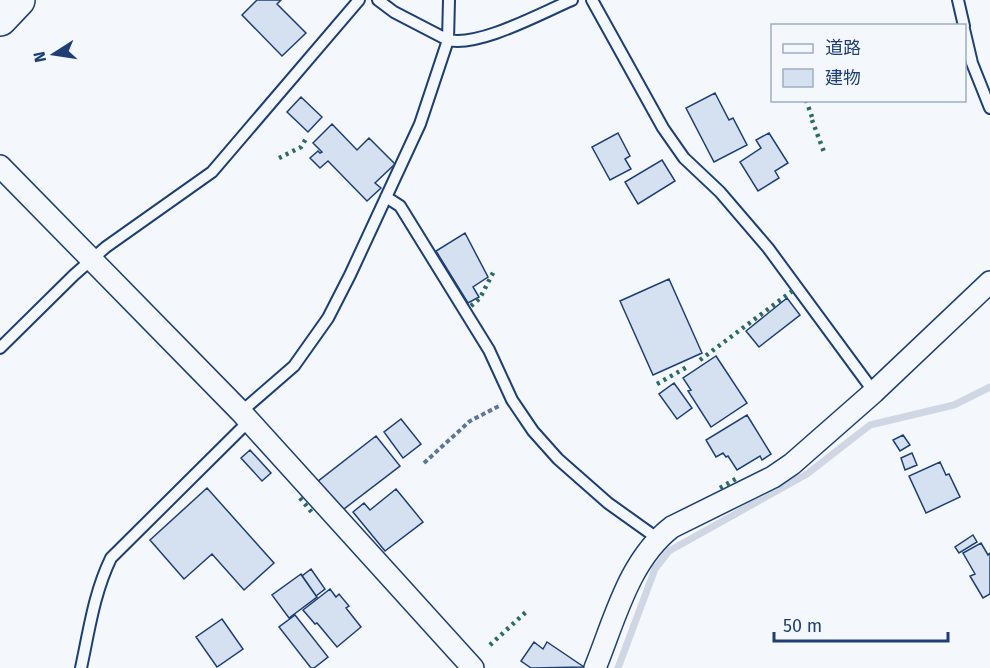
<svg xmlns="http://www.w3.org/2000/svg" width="990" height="668" font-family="'Fira Sans','Noto Sans JP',sans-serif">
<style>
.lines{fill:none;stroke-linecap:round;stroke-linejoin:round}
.stream{stroke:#cfd7e4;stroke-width:7}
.building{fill:#d5e0f0;stroke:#1d3f73;stroke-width:1.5}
.lane-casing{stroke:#1d3f73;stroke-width:14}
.street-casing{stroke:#1d3f73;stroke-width:24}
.highway-casing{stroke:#1d3f73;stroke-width:36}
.path{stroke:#5e769c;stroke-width:4;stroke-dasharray:4.5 3;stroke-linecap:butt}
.lane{stroke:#f4f7fb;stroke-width:10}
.street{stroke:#f4f7fb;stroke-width:21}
.highway{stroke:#f4f7fb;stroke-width:33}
.hedge{stroke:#2c6c60;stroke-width:4.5;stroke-dasharray:3 4.5;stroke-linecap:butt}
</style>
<rect width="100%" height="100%" fill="#f4f7fb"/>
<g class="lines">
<path class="stream" d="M618,668L655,569L669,551L807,474L870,425L954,405L990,387"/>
</g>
<path class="building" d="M257,0H281L277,4L306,33L282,56L242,15Z
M715,93L729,120L733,118L747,145L714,162L686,108Z
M301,97L322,117L308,132L287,112Z
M332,124L357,150L369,138L395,164L375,183L381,188L367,201L328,161L320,168L310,158L318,151L320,153L322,152L313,143Z
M618,133L630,156L625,159L631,169L610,180L592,147Z
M769,133L788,163L775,171L779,178L758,191L740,162L761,148L756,140Z
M662,160L675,181L638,204L625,182Z
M465,233L488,277L473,287L479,297L468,303L436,251Z
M669,279L702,353L653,375L620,301Z
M787,298L800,315L759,347L746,331Z
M716,356L747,403L711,427L688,391L691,390L683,378Z
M674,383L692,408L677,419L659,394Z
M747,415L771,454L762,460L760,456L737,470L728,456L726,457L723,453L716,457L706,440Z
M401,419L421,444L403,458L384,432Z
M903,435L910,445L900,451L893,440Z
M376,436L400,466L340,512L317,482Z
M250,450L271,473L262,481L241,458Z
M912,453L917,465L905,470L901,458Z
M940,462L946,475L949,474L960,497L926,513L909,476Z
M207,488L274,563L244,590L212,554L184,579L150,540Z
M396,489L423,522L385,551L353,512L364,503L370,510Z
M973,535L977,542L959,553L955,547Z
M981,543L988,555L990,553V594L983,598L970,576L975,574L963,553Z
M311,569L325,589L316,596L302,576Z
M301,574L317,597L289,618L272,595Z
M330,589L336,597L339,594L349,606L346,608L361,627L337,647L317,623L315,624L303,610Z
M295,615L328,657L314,668H311L279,627Z
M222,619L243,649L217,667L196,637Z
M534,642L543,649L547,642L584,667L531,668L521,661Z"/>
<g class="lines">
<defs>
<path id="lane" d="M378,0L394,12L448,40C480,47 541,13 572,0
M592,0L663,128L684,158L720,192L768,248L874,392
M958,0L964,26
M964,29L972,63L990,108
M386,197L400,206L489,350L512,400L533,431L558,459L608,503L657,538
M0,348L74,275L106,247L212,172L359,0
M241,412L294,366L328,318L350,275L420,124L448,40L449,0
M81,668C89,631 94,593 111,558L249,421"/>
<path id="street" d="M0,166L241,412L473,668
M595,668C615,619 629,560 672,527L773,477L792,464L874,392L990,282"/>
<path id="highway" d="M0,19L18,0"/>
</defs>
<use href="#lane" class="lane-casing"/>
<use href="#street" class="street-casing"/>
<use href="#highway" class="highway-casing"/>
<path class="path" d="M424,463L470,421L499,406"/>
<use href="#lane" class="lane"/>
<use href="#street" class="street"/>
<use href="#highway" class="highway"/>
<path class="hedge" d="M806,100L812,117
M812,120L824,152
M279,158L301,147L307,137
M471,306L480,298L495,269
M700,360L795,289
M657,384L687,367
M720,488L739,477
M300,498L314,515
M490,645L527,611"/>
</g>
<rect x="771" y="24" width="195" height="78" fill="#f4f7fb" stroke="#9eadc5" stroke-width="1.5"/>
<rect x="783" y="44" width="30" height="9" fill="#f4f7fb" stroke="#9eadc5" stroke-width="1.5"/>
<text x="825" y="54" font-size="18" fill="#1d3f73">道路</text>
<rect x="783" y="69" width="30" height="18" fill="#d5e0f0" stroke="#9eadc5" stroke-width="1.5"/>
<text x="825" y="84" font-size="18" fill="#1d3f73">建物</text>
<g transform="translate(54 54) rotate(258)" stroke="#f4f7fb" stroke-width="4.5" paint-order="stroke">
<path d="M0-4.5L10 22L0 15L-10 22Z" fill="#1d3f73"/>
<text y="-9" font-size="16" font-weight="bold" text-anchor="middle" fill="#1d3f73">N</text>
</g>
<path d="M774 632v9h174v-9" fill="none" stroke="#1d3f73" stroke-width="3"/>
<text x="783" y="632" font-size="18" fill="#1d3f73" stroke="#f4f7fb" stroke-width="4.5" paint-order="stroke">50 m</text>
</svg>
